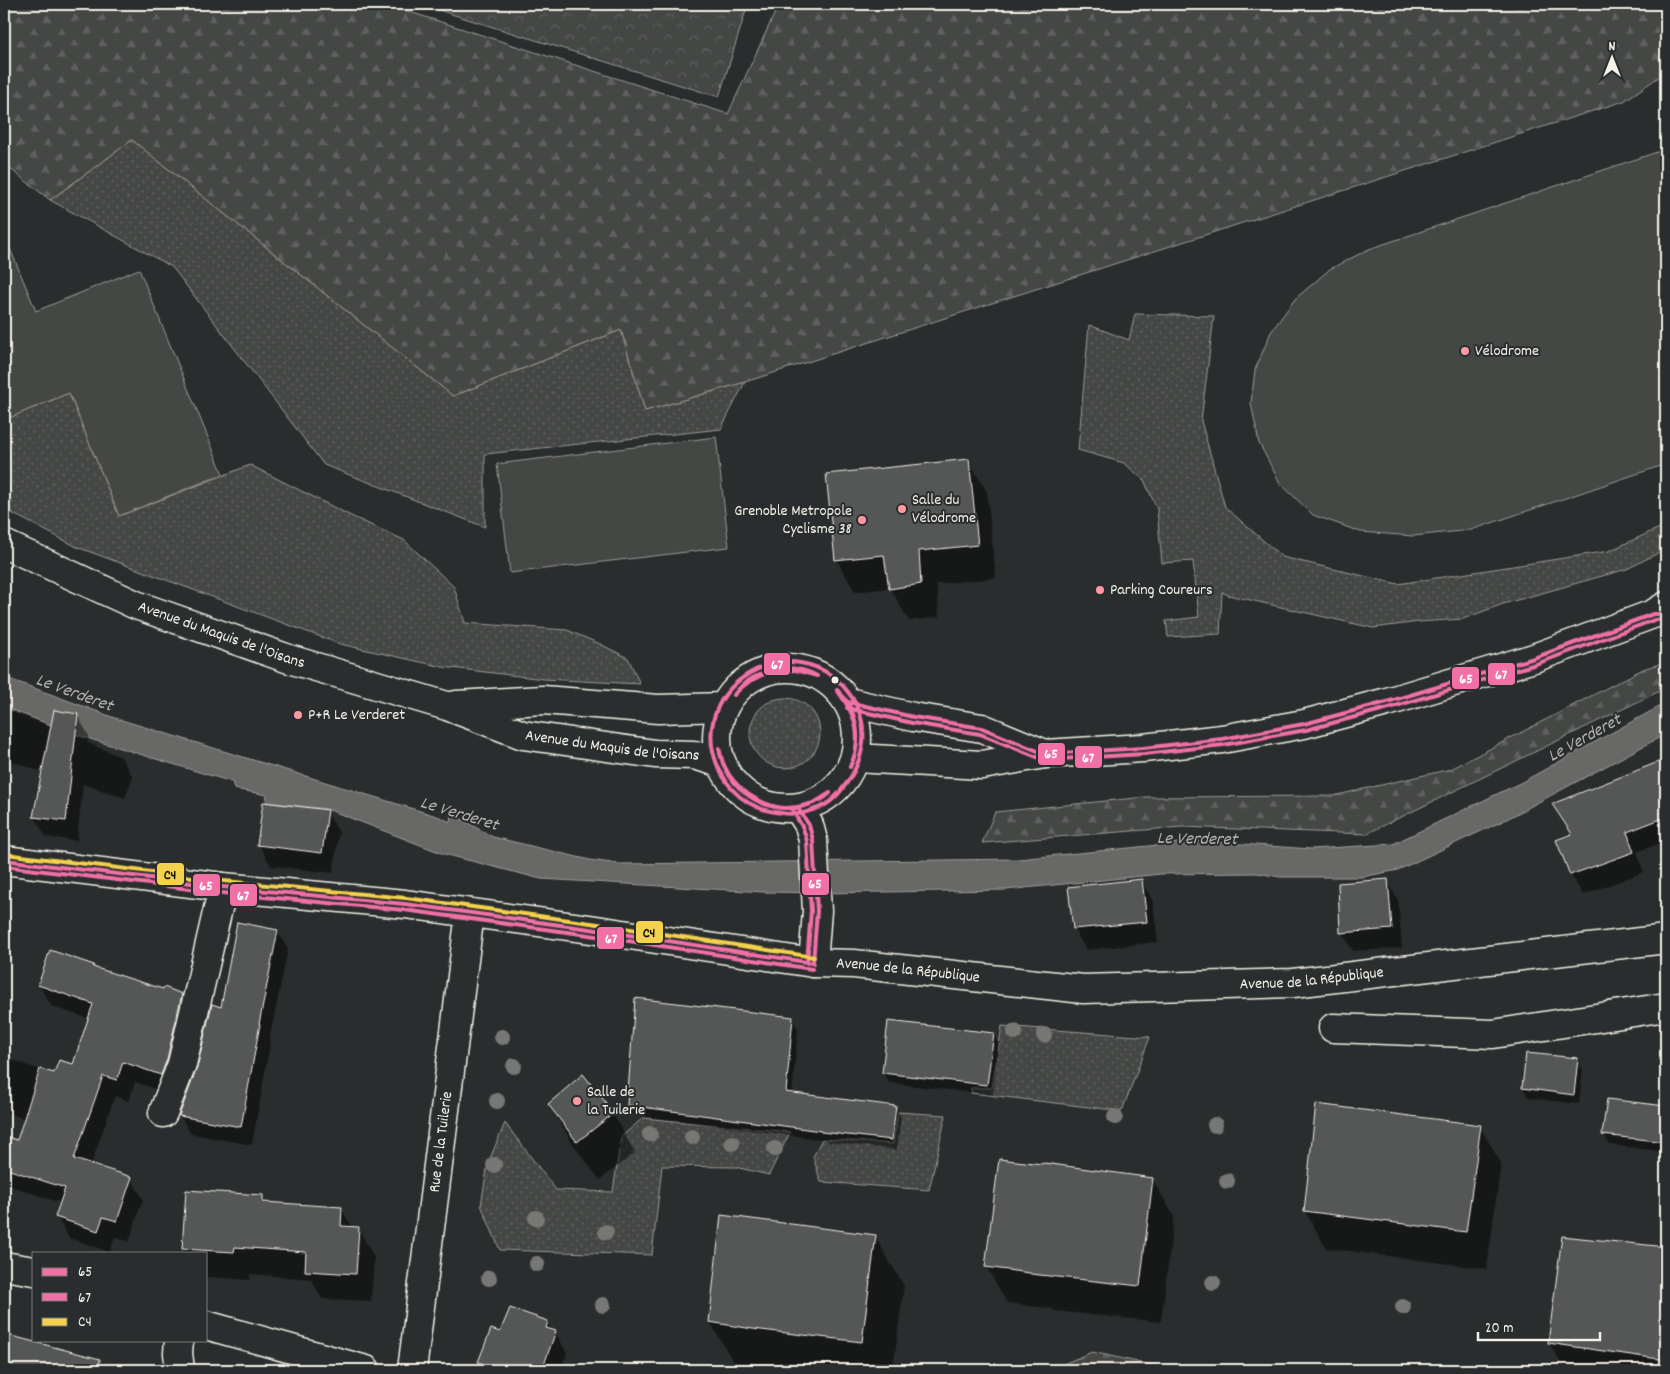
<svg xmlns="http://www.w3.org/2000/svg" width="1670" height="1374" font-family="Dekko,sans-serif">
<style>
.grass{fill:url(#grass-dots);stroke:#9c9c96}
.forest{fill:url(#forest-firs);stroke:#9c9c96}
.park{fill:url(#park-crowns);stroke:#9c9c96}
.pitch{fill:#444645;stroke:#9c9c96}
.water{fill:#676866;stroke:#9f9f9a}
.shadow{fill:#0007;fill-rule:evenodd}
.building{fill:#555756;stroke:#f4f1e8}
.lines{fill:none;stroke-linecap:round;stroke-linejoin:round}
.minor-casing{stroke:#f4f1e8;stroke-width:31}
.major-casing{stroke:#f4f1e8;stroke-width:31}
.minor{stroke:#2a2d2e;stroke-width:28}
.major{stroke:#2a2d2e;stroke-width:28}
.bus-1-casing{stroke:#2a2d2e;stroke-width:8}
.bus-2-casing{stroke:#2a2d2e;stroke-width:8}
.bus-3-casing{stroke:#2a2d2e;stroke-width:8}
.bus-1{stroke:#f171a6;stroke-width:4}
.bus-2{stroke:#f171a6;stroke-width:4}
.bus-3{stroke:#f5d24d;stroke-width:4}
.tree{fill:#777875}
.poi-dot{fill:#ff9aa2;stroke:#2a2d2e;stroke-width:2}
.bus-dot{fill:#f4f1e8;stroke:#2a2d2e;stroke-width:2}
.labels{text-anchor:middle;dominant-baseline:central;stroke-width:4;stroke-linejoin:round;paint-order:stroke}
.poi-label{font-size:16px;fill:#f4f1e8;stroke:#2a2d2e;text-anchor:start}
.street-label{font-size:16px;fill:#f4f1e8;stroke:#2a2d2e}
.water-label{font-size:18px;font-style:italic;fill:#b5b3ae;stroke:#2a2d2e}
.line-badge{stroke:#2a2d2e;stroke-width:2}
.badge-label{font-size:14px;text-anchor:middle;font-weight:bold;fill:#fff}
.pale-badge-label{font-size:14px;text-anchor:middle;font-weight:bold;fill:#111}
</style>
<defs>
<pattern id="grass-dots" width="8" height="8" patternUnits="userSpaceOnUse" patternTransform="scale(1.25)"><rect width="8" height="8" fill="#444645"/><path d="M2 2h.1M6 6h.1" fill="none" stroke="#606160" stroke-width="1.8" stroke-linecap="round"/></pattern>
<pattern id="forest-firs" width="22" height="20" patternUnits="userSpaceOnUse" patternTransform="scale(1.25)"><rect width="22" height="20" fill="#444645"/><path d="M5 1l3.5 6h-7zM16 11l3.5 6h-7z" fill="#606160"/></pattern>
<pattern id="park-crowns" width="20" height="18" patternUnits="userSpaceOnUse" patternTransform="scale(1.25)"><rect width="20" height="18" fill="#444645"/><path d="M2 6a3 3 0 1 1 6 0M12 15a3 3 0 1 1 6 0" fill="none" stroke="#606160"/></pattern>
</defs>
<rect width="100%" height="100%" fill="#2a2d2e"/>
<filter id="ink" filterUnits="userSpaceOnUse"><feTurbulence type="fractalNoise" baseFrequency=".02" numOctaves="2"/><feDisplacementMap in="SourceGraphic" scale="10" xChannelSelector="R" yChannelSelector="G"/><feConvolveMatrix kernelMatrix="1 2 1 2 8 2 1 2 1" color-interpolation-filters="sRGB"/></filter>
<g filter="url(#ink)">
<path class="grass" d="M132,140L453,396L621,330L645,411L745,382L721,429L485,454V527L324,465L172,267L50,200Z
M1135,314L1214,316L1201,421L1225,507L1282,557L1398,584L1609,551L1666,525V549L1627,569L1503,604L1463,619L1419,622L1373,628L1228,595L1222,592L1220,634L1168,637L1166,621L1199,617L1193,561L1162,563L1157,509L1144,480L1124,463L1078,450L1089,325L1129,340Z
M69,393L119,516L250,465L353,517L404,540L454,587L465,623L567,630L600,644L628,658L640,684L544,679L443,667L340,644L77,547L4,509V420Z
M750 733a35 35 0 1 1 70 0a35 35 0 1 1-70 0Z
M1002,1026L1150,1037L1122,1111L971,1093V1088H992Z
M898,1112L946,1115L929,1190L821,1182L813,1157L822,1139L893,1144Z
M643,1118L790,1132L769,1175L735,1167L662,1166L652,1255L500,1250L481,1205L488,1163L505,1123L556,1190L613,1192L621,1137Z"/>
<path class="forest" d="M4,4H385L728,114L779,4H1666V72L1624,101L745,382L645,411L621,330L453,396L132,140L50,200L4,164Z
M1666,662V688L1366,834L1182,827L982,843L995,812L1146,797L1333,796L1451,769L1643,669Z
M1092,1352L1174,1370H1049Z"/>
<path class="park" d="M419,4H748L719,97Z"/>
<path class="pitch" d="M1666,149V464L1471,530L1413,536L1361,532L1313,515L1280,483L1259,443L1251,403L1255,370L1271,332L1295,299L1330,269L1369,249Z
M4,234L36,311L139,269L223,474L119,516L69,393L4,420Z
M716,437L729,547L510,573L497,464Z"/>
<path class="water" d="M4,677L115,718L440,817L450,822L451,813L493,837L590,860L619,864L1018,859L1199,841L1311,849L1393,844L1522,782L1666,703V734L1505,820L1398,870L1362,877H1280L1257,873L1161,874L1006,890L824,893L764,892L541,879L444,854L327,809L266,802L267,795L234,789L232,782L77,735L4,707Z"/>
<path class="shadow" d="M968,460L987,492L996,578L937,584L939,617L909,621L890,588L855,592L836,559Z
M4,709L52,727L77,715L89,736L88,743L121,757L133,777L125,798L83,784L77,841L46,837L34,816L43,772L4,759Z
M1666,761V841L1637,852L1644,872L1583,895L1571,875L1558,840L1573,835L1554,804Z
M327,812L339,832L333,873L271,866L259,845Z
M1141,880L1153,901L1158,942L1086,950L1074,929Z
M1387,881L1398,900L1402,948L1353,951L1342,932Z
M277,931L288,949L269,1041L270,1044L252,1145L191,1134L180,1116L222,1009Z
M93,966L94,969L181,995L194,1016L173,1095L135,1082L129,1101L115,1096L91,1165L131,1178L143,1199L129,1242L115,1237L110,1252L69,1238L57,1217L61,1203L4,1184V1137L18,1142L25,1119L4,1112V1057L55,1075L74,1065L89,1019L51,1006L39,985Z
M4,1013L6,1017L4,1025Z
M792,1019L798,1029L792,1094L895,1107L901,1117L897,1150L828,1142L827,1140L634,1115L628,1105Z
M993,1034L999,1044L993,1095L889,1083L883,1072Z
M1527,1054L1577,1060L1583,1070L1579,1104L1529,1098L1523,1088Z
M1608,1101L1666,1107V1152L1610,1145L1604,1135Z
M549,1104L613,1114L635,1153L600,1180L572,1143Z
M1480,1127L1501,1163L1487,1269L1326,1248L1305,1211Z
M1152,1179L1174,1216L1161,1322L1054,1311L1053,1309L1007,1303L986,1266ZM1010,1269L1036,1272V1275L1010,1271Z
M262,1196L267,1204L341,1208L353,1228H358L374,1257L371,1301L322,1299L311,1279L250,1274V1280L206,1277V1253H185L183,1249Z
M875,1236L904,1286L893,1370H738L710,1322Z
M1635,1244L1666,1248V1370H1565L1549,1343Z
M547,1322L552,1331L555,1332L567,1353L561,1370H484L479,1362L501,1333Z
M4,1337L20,1339L66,1367V1370H4Z"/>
<path class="building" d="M969,459L978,545L919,551L921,584L889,589L884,555L835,560L826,474Z
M54,710L78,714L66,821L33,817Z
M1666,759V817L1627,832L1634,852L1570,875L1556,840L1572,834L1552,804Z
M263,802L328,810L322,853L257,845Z
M1142,879L1147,922L1073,929L1068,887Z
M1388,879L1392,929L1340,933L1338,883Z
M237,922L278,930L259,1024H260L241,1127L179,1116L197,1068L212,1004L221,1007Z
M50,950L94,965L93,967L163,989L164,987L182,994L167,1059L161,1075L123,1062L117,1080L103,1076L74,1159L132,1177L117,1221L103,1217L98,1231L55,1217L65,1188L4,1168V1136L17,1140L40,1069L54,1073L59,1060L73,1064L93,1004L38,985Z
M635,998L793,1017L786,1092L896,1106L892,1140L821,1132V1131L627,1105Z
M888,1021L994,1033L987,1085L882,1073Z
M1526,1053L1578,1058L1574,1095L1522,1088Z
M583,1074L614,1113L577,1142L548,1104Z
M1607,1099L1666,1106V1142L1602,1135Z
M1316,1104L1481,1125L1466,1232L1304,1211Z
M999,1159L1042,1164L1044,1163L1153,1178L1140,1286L1031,1274L1030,1273L985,1267Z
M186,1190L263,1195V1202L342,1207L341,1226L359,1227L356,1274L305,1271L306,1252L235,1247L234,1252L182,1249Z
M721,1215L876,1235L862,1342L753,1329L709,1322Z
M1562,1236L1666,1247V1360L1548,1343Z
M510,1308L548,1321L546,1328L556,1331L542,1370H500L478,1362L491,1329L500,1332Z
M4,1334L100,1359L99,1370H4Z"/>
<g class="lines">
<defs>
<g id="minor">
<path d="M798,808L809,825L813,840L817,911L813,963"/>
<path id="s1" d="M4,860L223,887L405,904L590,929L813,963L854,964L1083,989L1293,983L1666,939"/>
<path d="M1333,1028L1493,1034L1666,1007"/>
<path d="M163,1113L182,1064L223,887"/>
<path d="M4,1266L34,1271"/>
<path d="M206,1325L366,1370"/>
<path d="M179,1340L178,1353L180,1370"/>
<path id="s2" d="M412,1370L470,913"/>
</g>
<g id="major">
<path id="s3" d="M4,544L136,605L289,659L447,706L523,735L655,754L694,755L722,763"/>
<circle cx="787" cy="738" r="70"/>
<path d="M848,702L913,717L982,728L1045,754"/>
<path d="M456,705L543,700L658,709L724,707"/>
<path d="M855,758L982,765L1045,754L1143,748L1222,739L1304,724L1387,702L1534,658L1653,614L1666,606"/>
</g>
</defs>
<use href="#minor" class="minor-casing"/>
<use href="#major" class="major-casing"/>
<use href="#minor" class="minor"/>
<use href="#major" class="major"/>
<defs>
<path id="bus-1" d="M769,672C785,666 802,668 817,676
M769,672L796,670L817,676
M837,690C858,710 863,741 850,767
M837,690C850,707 860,725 856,748C856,754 852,761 850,767
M734,695C743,682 754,676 769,672
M734,695C744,683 755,677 769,672
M848,702L913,717L982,728L1045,754L1143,748L1222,739L1304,724L1387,702L1534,658L1653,614H1666
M719,748C721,755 722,764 726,770C744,800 784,819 817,801C821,799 825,796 830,793
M719,748C725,788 766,818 806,805C815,803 823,800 830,793
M798,808L809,825L813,840L817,911L813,963
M4,860L223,887L405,904L590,929L813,963"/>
<path id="bus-2" d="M847,708L912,723L980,734L1044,760L1144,754L1223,745L1306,730L1389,708L1536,664L1654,620H1666
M793,811L803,828L807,841L811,911L807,963
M798,814C769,814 743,807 726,781C668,693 798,613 853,699C870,727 865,758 846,784C840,792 834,800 825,805C818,809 808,811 800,814
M4,866L222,893L404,910L589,935L812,969"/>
<path id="bus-3" d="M5,854L224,881L406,898L591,923L814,957"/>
</defs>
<use href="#bus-1" class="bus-1-casing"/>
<use href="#bus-2" class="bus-2-casing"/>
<use href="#bus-3" class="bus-3-casing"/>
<use href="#bus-1" class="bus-1"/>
<use href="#bus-2" class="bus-2"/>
<use href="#bus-3" class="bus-3"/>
</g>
<g class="tree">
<circle cx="1015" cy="1032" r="8"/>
<circle cx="1044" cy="1035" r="8"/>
<circle cx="502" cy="1037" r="8"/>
<circle cx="514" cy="1066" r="8"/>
<circle cx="497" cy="1101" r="8"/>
<circle cx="1115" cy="1117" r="8"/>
<circle cx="1215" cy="1125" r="8"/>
<circle cx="650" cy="1134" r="8"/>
<circle cx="692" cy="1137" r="8"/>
<circle cx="732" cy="1143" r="8"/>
<circle cx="775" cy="1149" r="8"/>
<circle cx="494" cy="1165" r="8"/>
<circle cx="1227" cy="1181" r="8"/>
<circle cx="536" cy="1218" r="8"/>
<circle cx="606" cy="1232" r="8"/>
<circle cx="537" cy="1264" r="8"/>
<circle cx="489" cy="1278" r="8"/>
<circle cx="1213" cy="1283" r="8"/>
<circle cx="603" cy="1305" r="8"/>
<circle cx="1403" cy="1307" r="8"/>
</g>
</g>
<g class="poi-dot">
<circle cx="1465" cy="351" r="5"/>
<circle cx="902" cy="509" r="5"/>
<circle cx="862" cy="520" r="5"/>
<circle cx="1100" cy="590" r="5"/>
<circle cx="298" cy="715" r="5"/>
<circle cx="577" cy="1101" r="5"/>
</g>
<circle class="bus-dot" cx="835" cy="680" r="4.5"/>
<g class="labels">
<g class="poi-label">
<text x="1475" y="351">Vélodrome</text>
<text x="912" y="500">Salle du<tspan x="912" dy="18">Vélodrome</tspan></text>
<text x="852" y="511" text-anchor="end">Grenoble Metropole<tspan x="852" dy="18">Cyclisme 38</tspan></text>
<text x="1110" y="590">Parking Coureurs</text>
<text x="308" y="715">P+R Le Verderet</text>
<text x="587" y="1092">Salle de<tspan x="587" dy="18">la Tuilerie</tspan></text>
</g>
<g class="street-label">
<text stroke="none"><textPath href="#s3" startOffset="236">Avenue du Maquis de l'Oisans</textPath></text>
<text stroke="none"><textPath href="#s3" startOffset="644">Avenue du Maquis de l'Oisans</textPath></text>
<text stroke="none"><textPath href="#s1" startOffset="911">Avenue de la République</textPath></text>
<text stroke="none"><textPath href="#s1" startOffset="1316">Avenue de la République</textPath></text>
<text stroke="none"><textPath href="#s2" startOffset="230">Rue de la Tuilerie</textPath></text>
</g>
<g class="water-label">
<text transform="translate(74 694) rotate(20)">Le Verderet</text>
<text transform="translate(1585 739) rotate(-29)">Le Verderet</text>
<text transform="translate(459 815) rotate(17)">Le Verderet</text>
<text transform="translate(1197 840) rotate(1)">Le Verderet</text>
</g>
</g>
<g class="line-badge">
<rect x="763" y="652" width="28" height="24" rx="5" fill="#f171a6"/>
<rect x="1487" y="662" width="29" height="24" rx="5" fill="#f171a6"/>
<rect x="1451" y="666" width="29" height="24" rx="5" fill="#f171a6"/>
<rect x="1037" y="742" width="29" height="24" rx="5" fill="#f171a6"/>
<rect x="1074" y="745" width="29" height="24" rx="5" fill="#f171a6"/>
<rect x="156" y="862" width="29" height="24" rx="5" fill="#f5d24d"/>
<rect x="801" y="872" width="29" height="24" rx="5" fill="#f171a6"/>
<rect x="192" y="873" width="29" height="24" rx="5" fill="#f171a6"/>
<rect x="229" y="883" width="29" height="24" rx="5" fill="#f171a6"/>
<rect x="635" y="920" width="29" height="24" rx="5" fill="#f5d24d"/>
<rect x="596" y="926" width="29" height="24" rx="5" fill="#f171a6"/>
</g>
<g class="badge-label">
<text x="777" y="669">67</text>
<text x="1501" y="679">67</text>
<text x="1466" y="683">65</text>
<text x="1051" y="758">65</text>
<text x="1088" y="762">67</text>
<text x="815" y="888">65</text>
<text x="206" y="890">65</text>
<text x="243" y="900">67</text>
<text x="611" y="943">67</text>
</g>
<g class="pale-badge-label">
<text x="170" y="879">C4</text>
<text x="649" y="937">C4</text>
</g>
<rect width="1670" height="1374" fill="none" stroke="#2a2d2e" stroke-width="20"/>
<rect x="10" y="10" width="1650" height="1354" fill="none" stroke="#f4f1e8" stroke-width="2" filter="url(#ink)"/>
<rect x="32" y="1252" width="175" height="90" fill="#2a2d2e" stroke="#7b7b78"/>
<rect x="42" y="1268" width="25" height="8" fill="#f171a6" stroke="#7b7b78"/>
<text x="78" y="1276" font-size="15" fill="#f4f1e8">65</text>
<rect x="42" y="1293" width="25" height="8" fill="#f171a6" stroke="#7b7b78"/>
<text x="78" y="1302" font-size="15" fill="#f4f1e8">67</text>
<rect x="42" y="1318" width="25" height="8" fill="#f5d24d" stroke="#7b7b78"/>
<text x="78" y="1326" font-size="15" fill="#f4f1e8">C4</text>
<g transform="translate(1612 58)" stroke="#2a2d2e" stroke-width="4" paint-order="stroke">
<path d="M0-4L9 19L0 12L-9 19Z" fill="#f4f1e8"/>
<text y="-8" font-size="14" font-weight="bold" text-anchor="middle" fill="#f4f1e8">N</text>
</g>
<path d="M1478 1332v8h122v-8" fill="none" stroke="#f4f1e8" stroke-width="2.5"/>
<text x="1485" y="1332" font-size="15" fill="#f4f1e8" stroke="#2a2d2e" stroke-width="4" paint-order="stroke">20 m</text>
</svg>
